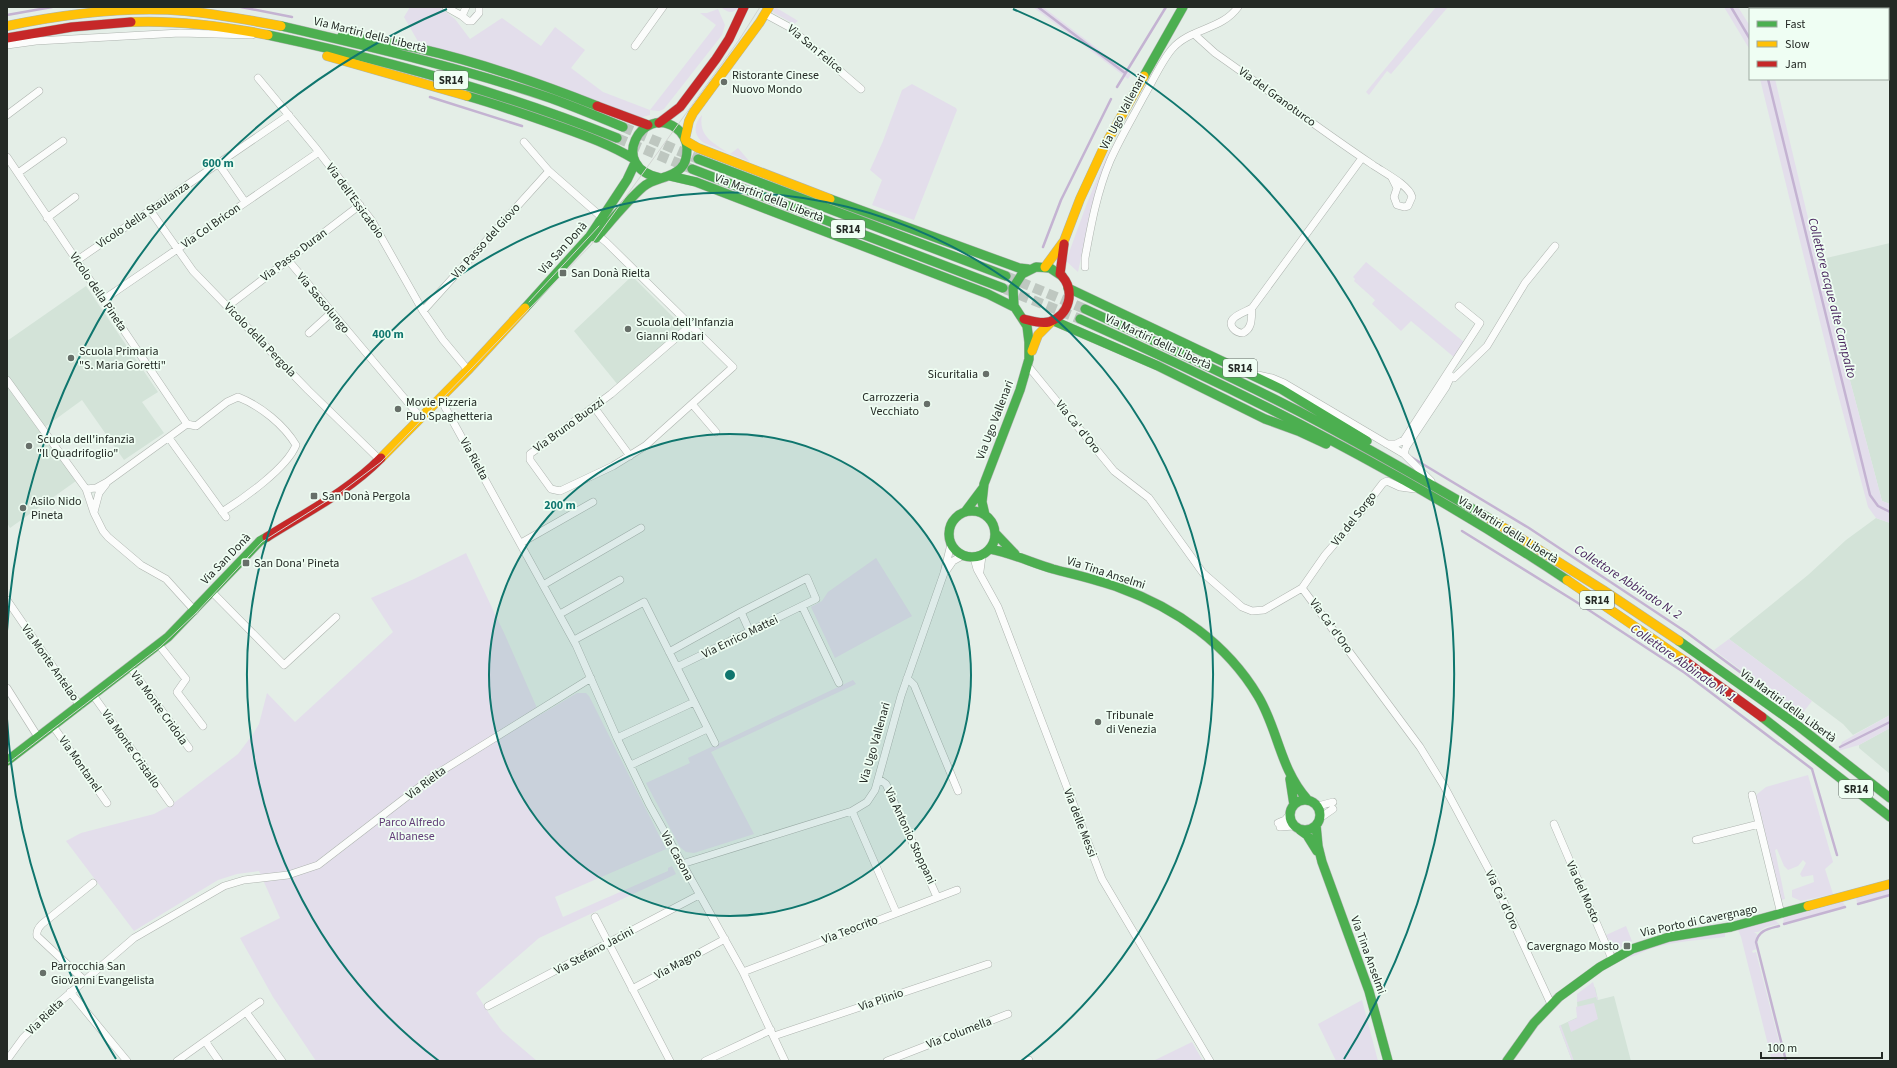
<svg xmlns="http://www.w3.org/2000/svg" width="1897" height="1068" font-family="'Source Sans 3',sans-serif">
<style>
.built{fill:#d3e3d8}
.green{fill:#e3deeb}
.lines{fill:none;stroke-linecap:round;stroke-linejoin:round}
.stream{stroke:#c4b3d2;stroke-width:2.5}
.primary-tunnel{stroke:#bec7c0;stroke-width:10;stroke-dasharray:10 5;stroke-linecap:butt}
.street-casing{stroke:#aeb4af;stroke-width:8}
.fast-casing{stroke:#aeb4af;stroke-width:10}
.slow-casing{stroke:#aeb4af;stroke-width:10}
.jam-casing{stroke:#aeb4af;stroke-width:10}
.street{stroke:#fbfcfb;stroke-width:7}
.fast{stroke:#4caf50;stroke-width:9}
.slow{stroke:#ffc107;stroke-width:9}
.jam{stroke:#c62828;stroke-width:9}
.tram{stroke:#d3d5d3;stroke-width:1}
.ring{fill:none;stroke:#0f766e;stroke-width:2}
.poi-dot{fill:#676f69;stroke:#effef3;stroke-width:1.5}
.labels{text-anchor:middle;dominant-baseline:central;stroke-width:3.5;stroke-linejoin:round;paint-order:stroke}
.shield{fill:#effef3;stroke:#616a63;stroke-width:1}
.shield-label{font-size:11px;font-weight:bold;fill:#242a25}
.street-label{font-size:12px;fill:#242a25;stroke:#effef3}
.poi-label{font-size:12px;fill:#242a25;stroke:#effef3;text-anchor:start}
.park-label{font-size:12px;fill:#623d78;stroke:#effef3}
.water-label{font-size:13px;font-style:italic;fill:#49245d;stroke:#effef3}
.centre{fill:#0f766e;stroke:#effef3;stroke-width:2}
.ring-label{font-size:12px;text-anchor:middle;font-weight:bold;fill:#0f766e;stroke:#effef3;stroke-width:3.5;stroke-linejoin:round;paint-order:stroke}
</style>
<rect width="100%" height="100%" fill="#e4eee7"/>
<path class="built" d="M1890,243V504L1882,501L1818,260Z
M632,276L683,327L618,385L574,331Z
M86,286L158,392L142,402L164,433L124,460L82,400L45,427L7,375V341Z
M7,387L76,481L10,528L7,523Z
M1876,518L1890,523V715L1853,735L1843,724L1729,639L1808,575L1846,540Z
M1890,728V774L1859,748V745Z
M1595,987L1598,1000L1614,996L1631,1061H1572L1559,1026L1578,1017L1577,1001Z"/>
<path class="green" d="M410,7H439L455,19L470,39L502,18L541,46L555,27L585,50L571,68L603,92L650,110L716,25L700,13H707L718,9L725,25L722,35L664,109L659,111L650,110V115L639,118L420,45L404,17Z
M739,7C733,14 729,13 722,8Z
M775,7L795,19L798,21L794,24L774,13L772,11Z
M1033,7H1043L1131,74L1128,79Z
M1436,7H1448L1391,74L1387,71L1369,95L1366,92Z
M1724,7H1738L1750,26V50Z
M1760,79H1775L1818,260L1882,501L1890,504V523L1876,518L1868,507L1835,383Z
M912,84L956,108L957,110L914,220L872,205L882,180L870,170L883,141L902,90Z
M702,115C698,137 714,143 730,154L738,148L750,162L704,143C693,135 693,124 702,115Z
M1110,148L1111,152L1093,203L1078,272L1066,261L1087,203Z
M1366,262L1464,342L1455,358L1411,321L1401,331L1372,304L1375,300L1354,281L1355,279L1353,277Z
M466,553L505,635L540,715L577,693H586L589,696L666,849L555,897L563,917L668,871V868L672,866L676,874L539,938L476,993L490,1015L502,1031L537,1061H316L273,997L240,938L280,918L259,871L237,874L218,880L134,931L66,841L81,833L154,814L171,805L238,754L253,734L259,724L267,693L295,722L393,632L371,598L414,579Z
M876,558L912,616L835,658L811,607L822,601L828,592Z
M1729,639L1812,701L1801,715L1714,650Z
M853,680L856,684L711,752L754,834L694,853L686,852L680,847L646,783L690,763L688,758Z
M1890,715V728L1859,745L1838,751L1842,742Z
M1808,775L1833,862L1825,869L1833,894L1801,901L1792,897V890L1814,882L1813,875L1802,877L1800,874L1806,863L1803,860L1798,866L1788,870L1784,866L1777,849L1775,850L1785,899L1781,900L1756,795L1766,787Z
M1890,889V894L1857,903L1856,898Z
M1843,902L1845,906L1783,923L1784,918Z
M1775,920L1779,924L1766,927L1758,932H1754L1757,934L1755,943L1756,949L1752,951L1753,953L1756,952L1784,1061H1772L1741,937L1738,930Z
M1626,926L1632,941L1614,951L1606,935Z
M1725,933V937C1702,940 1675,941 1653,948C1644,950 1635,958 1626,957L1642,948L1662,942Z
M1593,982L1598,1000H1597L1596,997L1577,1002V994Z
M1362,1000L1378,1061H1336L1318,1024Z
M1594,1003L1598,1019L1571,1032L1568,1022L1577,1018L1576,1007Z
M1561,1025V1026L1574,1061H1572L1559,1026Z
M1192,1042L1203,1061H1153Z"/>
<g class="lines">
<path class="stream" d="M241,7L292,17
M1038,7L1125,73
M1731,7L1750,39
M7,15L52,7
M1768,79L1870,495L1878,506L1890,512
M1117,87L1166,7
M430,97L522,126
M1043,247L1061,200L1111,99
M1411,457L1529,528L1686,632L1829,738
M1462,531L1578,603L1685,673L1812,769L1837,855
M1840,747L1890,722
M1858,904L1890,895
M1784,924L1845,907
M1779,926C1768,929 1759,930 1756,942L1786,1061"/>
<path class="primary-tunnel" d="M623,127L698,159
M617,138L692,169
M1006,276L1085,309
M1005,289L1080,319"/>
<defs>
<path id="street" d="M446,7L462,16
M466,7L462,16L468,21H472L479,13V7
M765,14L789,27L861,89
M1194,34L1215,53C1268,90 1319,129 1373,165C1383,172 1409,185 1412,197L1408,206L1404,207L1397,205L1394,197L1397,188L1392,178
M7,45L36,41L180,33L252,35
M635,46L663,7
M258,78L315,147L372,221L423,311L443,340L468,370
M7,115L39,91
M524,142L549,171L606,221
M7,157L187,424L107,482L96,488L86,489
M218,163L245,202
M18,173L63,141
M150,210L193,271L308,390L380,460
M47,218L75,197
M595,233L606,242L733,367L645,446L613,466L560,491L551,489L530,460V454L611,394L691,325
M288,260L421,418
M76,261L289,115
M1085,267V258C1091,225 1097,192 1110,161C1120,138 1133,117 1144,96C1153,81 1161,62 1172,49C1190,28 1222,30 1238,7
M103,300L319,152
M228,306L360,205
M1252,308C1251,318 1253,328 1243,333C1236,333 1226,325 1234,318C1238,314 1247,311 1252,308L1362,158
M423,311L549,171
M309,333L331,313
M1028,366L1114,471L1149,498L1203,573L1242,607L1252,611L1264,610L1302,588L1325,555L1350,526L1383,483L1387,481L1400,487L1415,489
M1258,375L1272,378L1284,383L1404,454L1431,481
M1451,376L1454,378L1487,346L1525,283L1555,246
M7,380L86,489L94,513L103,531L108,537L141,565L166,579L195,611
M440,398L576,645L617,738L649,804L743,972L785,1061
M692,404L716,432
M594,407L630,456
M187,424L196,426L227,402L238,397C261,406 284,425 296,445C287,468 243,499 222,512
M169,438L226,517
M1387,444H1396L1404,440L1480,323L1459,306
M1404,454L1406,447L1446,387L1451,376L1448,374
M94,512L99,493L106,484
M521,543L593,502
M974,558L977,569L998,607L1102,879L1210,1061
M946,571L953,561L962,556
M980,571L982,556
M543,585L641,528
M1302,588L1420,747L1444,786L1489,870L1551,1004
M212,592L284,665L336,617
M7,600L80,706
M802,606L839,683
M560,614L620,580
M574,640L644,602L715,743
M159,645L186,679L177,692L203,726
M669,652L741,612L750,632
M130,667L189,748
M677,667L816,599L807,578L741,612
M907,678L914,685L958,791
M7,688L38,737
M93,695L170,803
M53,726L107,803
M617,738L694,702
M631,765L707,729
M879,779L886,784L937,897
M1752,795L1781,914
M1318,806L1333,802
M852,811L896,912
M1320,818L1333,809
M1278,823L1285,820L1290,814
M1554,824L1612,959
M1280,827L1294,826
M1696,840L1759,824
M682,864L852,811L867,802L875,790L901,696L944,573L951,544
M595,917L670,1061
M743,972L957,890
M84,980L37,936C36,931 38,928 42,924L93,883
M632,989L725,939
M70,992L127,1061
M488,1006L699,895
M246,1012L282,1061
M774,1036L988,964
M205,1041L219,1061
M7,1060L23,1038L55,1006L134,938L224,886L244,880L288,875L318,865L435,775L591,678
M177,1061L260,1002
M705,1061L771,1030
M887,1061L1008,1014
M1026,1061L1029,1060"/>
<path id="fast" d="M281,26C371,47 462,68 550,98C575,107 599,117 623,127
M268,35C386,60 505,93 617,138
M342,36C367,40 393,43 417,48C479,62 539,83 597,106
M1144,76L1183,7
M467,96C499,105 530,116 561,127C586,136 611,145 634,159
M698,159L1006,276
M692,169L1003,288
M670,176L696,182L988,294L1014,307
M830,199L1019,268L1028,269
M596,238C611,221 626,202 643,187C654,177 671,179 681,168C686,163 687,155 687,148C687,140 682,132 676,128C642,104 607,167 660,178
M1068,288L1281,389L1367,441
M525,308L590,236L627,180L635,163
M1085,309C1157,342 1228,375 1298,411C1363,445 1427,482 1490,519
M1080,319C1248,394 1414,478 1567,580
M1054,321L1158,366L1265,419L1298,431L1326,444
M949 534a23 23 0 1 1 46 0a23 23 0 1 1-46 0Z
M965,512L983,488
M985,515L982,502L984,484L1020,390L1029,359V342L1027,326L1014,306L1013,288L1022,274L1036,267L1050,268L1062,276
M995,533L1015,554
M990,549C1012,553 1032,563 1053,569C1076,575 1099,580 1120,588C1176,608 1227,644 1258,696C1278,729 1280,769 1307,799
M1679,641L1797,725L1890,798
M1762,717L1890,817
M7,761L168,637L260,541L267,537
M1290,779L1294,805
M1290 815a15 15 0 1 1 30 0a15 15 0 1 1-30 0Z
M1316,825L1318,846L1322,862L1369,991L1388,1061
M1300,830L1307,835L1317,851
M1507,1061L1534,1023L1559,997L1600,967L1632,949L1669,937L1731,927L1808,906"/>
<path id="slow" d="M131,22C177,20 223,26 268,35
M7,26C65,14 125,6 185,11C217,14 249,20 281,26
M327,56L467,96
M685,139L689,121L693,113L760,22L769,7
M686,141L698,148L830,199
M1045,267L1064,241L1080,199L1104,147L1144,76
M1032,351L1038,335L1051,322
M381,458L468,370L525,308
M1490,519L1603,590L1679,641
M1567,580L1685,661
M1808,906L1890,884"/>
<path id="jam" d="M7,38L72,27L131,22
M597,106L648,125
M659,123L680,107L716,59L729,39L744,7
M1060,274L1064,244
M1024,319C1032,321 1040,324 1049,322C1070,315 1075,291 1062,276
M267,537C305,513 349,491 381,458
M1685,661L1762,717"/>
</defs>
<use href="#street" class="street-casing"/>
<use href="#fast" class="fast-casing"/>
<use href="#slow" class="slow-casing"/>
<use href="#jam" class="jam-casing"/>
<use href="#street" class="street"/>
<use href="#fast" class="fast"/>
<use href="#slow" class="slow"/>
<use href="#jam" class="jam"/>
<path class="tram" d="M529,302L599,226
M7,764L160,647L196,613L262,542L341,492L381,462L591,245L739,40L760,7"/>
</g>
<circle cx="730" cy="675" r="241" fill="#0f766e" fill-opacity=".12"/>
<g class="ring">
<circle cx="730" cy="675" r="241"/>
<path d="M439 1061A483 483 0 1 1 1021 1061"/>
<path d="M116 1059A724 724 0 0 1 7 719M7 631A724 724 0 0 1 447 9M1013 9A724 724 0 0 1 1344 1059"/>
</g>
<g class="poi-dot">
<circle cx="724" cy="82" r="4"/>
<rect x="559" y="269" width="8" height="8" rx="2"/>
<circle cx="628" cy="329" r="4"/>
<circle cx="71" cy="358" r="4"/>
<circle cx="986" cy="374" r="4"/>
<circle cx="927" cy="404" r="4"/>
<circle cx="398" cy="409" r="4"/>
<circle cx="29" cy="446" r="4"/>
<rect x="310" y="492" width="8" height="8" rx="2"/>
<circle cx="23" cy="508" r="4"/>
<rect x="242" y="559" width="8" height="8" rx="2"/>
<circle cx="1098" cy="722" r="4"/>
<rect x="1623" y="942" width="8" height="8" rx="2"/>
<circle cx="43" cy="973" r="4"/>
</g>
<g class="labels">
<g class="shield">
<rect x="434" y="71" width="34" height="18" rx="3"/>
<rect x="831" y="220" width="34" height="18" rx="3"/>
<rect x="1223" y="359" width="34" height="18" rx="3"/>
<rect x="1580" y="591" width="34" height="18" rx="3"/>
<rect x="1839" y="780" width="34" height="18" rx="3"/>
</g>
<g class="shield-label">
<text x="451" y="80">SR14</text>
<text x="848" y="229">SR14</text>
<text x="1240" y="368">SR14</text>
<text x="1597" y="600">SR14</text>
<text x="1856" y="789">SR14</text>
</g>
<g class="street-label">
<text transform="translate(370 35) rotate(14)">Via Martiri della Libertà</text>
<text transform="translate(815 49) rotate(40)">Via San Felice</text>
<text transform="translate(1277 97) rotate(36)">Via del Granoturco</text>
<text transform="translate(1123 112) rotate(-62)">Via Ugo Vallenari</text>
<text transform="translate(769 198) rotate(21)">Via Martiri della Libertà</text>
<text transform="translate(355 201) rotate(54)">Via dell'Essicatoio</text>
<text transform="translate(143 215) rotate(-34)">Vicolo della Staulanza</text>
<text transform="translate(211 226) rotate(-35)">Via Col Bricon</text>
<text transform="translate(486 241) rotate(-48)">Via Passo del Giovo</text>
<text transform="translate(563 248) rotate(-48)">Via San Donà</text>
<text transform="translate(294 255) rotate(-37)">Via Passo Duran</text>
<text transform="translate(98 292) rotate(56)">Vicolo della Pineta</text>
<text transform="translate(323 303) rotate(50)">Via Sassolungo</text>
<text transform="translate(260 340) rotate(46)">Vicolo della Pergola</text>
<text transform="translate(1158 342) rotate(25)">Via Martiri della Libertà</text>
<text transform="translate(995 420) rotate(-69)">Via Ugo Vallenari</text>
<text transform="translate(569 425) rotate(-36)">Via Bruno Buozzi</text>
<text transform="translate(1078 427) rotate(51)">Via Ca' d'Oro</text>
<text transform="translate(474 459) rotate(61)">Via Rielta</text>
<text transform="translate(1354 519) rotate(-52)">Via del Sorgo</text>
<text transform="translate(1508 530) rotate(32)">Via Martiri della Libertà</text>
<text transform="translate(226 559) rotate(-46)">Via San Donà</text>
<text transform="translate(1106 573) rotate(18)">Via Tina Anselmi</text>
<text transform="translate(1331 626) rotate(54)">Via Ca' d'Oro</text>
<text transform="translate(740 637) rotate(-26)">Via Enrico Mattei</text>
<text transform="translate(50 663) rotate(55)">Via Monte Antelao</text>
<text transform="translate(1788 706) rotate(36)">Via Martiri della Libertà</text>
<text transform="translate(159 708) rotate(54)">Via Monte Cridola</text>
<text transform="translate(875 743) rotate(-74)">Via Ugo Vallenari</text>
<text transform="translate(131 749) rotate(55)">Via Monte Cristallo</text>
<text transform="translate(80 764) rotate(55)">Via Montanel</text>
<text transform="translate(426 783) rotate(-37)">Via Rielta</text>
<text transform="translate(1080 823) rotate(69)">Via delle Messi</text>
<text transform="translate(910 836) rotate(65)">Via Antonio Stoppani</text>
<text transform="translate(677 856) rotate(61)">Via Casona</text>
<text transform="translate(1583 892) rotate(66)">Via del Mosto</text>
<text transform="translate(1502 900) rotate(65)">Via Ca' d'Oro</text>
<text transform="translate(1699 921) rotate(-12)">Via Porto di Cavergnago</text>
<text transform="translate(850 930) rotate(-21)">Via Teocrito</text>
<text transform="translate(594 951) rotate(-28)">Via Stefano Jacini</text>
<text transform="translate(1368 955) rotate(70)">Via Tina Anselmi</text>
<text transform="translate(678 964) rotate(-29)">Via Magno</text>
<text transform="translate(881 1000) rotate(-19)">Via Plinio</text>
<text transform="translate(45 1017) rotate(-44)">Via Rielta</text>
<text transform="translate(959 1033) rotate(-21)">Via Columella</text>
</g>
<g class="poi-label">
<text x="732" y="75">Ristorante Cinese<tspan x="732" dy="14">Nuovo Mondo</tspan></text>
<text x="571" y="273">San Donà Rielta</text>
<text x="636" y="322">Scuola dell’Infanzia<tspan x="636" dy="14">Gianni Rodari</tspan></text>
<text x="79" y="351">Scuola Primaria<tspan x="79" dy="14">"S. Maria Goretti"</tspan></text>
<text x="978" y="374" text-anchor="end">Sicuritalia</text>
<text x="919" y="397" text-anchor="end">Carrozzeria<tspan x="919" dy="14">Vecchiato</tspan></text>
<text x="406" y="402">Movie Pizzeria<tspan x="406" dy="14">Pub Spaghetteria</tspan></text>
<text x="37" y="439">Scuola dell'infanzia<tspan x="37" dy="14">"Il Quadrifoglio"</tspan></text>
<text x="322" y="496">San Donà Pergola</text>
<text x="31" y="501">Asilo Nido<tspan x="31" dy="14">Pineta</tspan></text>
<text x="254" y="563">San Dona' Pineta</text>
<text x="1106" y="715">Tribunale<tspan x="1106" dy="14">di Venezia</tspan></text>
<text x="1619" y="946" text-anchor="end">Cavergnago Mosto</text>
<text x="51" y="966">Parrocchia San<tspan x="51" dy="14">Giovanni Evangelista</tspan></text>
</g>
<g class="park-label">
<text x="412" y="822">Parco Alfredo<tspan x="412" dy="14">Albanese</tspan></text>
</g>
<g class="water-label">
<text transform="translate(1832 298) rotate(76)">Collettore acque alte Campalto</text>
<text transform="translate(1628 582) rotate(33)">Collettore Abbinato N. 2</text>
<text transform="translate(1683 663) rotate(35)">Collettore Abbinato N. 1</text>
</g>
</g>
<circle cx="730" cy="675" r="6" class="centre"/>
<g class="ring-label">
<text x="218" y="167">600 m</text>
<text x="388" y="338">400 m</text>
<text x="560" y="509">200 m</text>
</g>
<rect width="1897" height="1068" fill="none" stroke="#242a25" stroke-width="16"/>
<rect x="1749" y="8" width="140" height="72" fill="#effef3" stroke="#9ea9a1"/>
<rect x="1757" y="21" width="20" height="6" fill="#4caf50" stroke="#9ea9a1"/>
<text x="1785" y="28" font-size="12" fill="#242a25">Fast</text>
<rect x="1757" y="41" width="20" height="6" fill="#ffc107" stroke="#9ea9a1"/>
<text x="1785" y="48" font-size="12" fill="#242a25">Slow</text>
<rect x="1757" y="61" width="20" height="6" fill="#c62828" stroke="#9ea9a1"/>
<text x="1785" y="68" font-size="12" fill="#242a25">Jam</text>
<path d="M1761 1052v6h121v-6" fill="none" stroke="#242a25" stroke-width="2"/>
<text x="1767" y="1052" font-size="12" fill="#242a25" stroke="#effef3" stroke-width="3" paint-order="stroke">100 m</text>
</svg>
